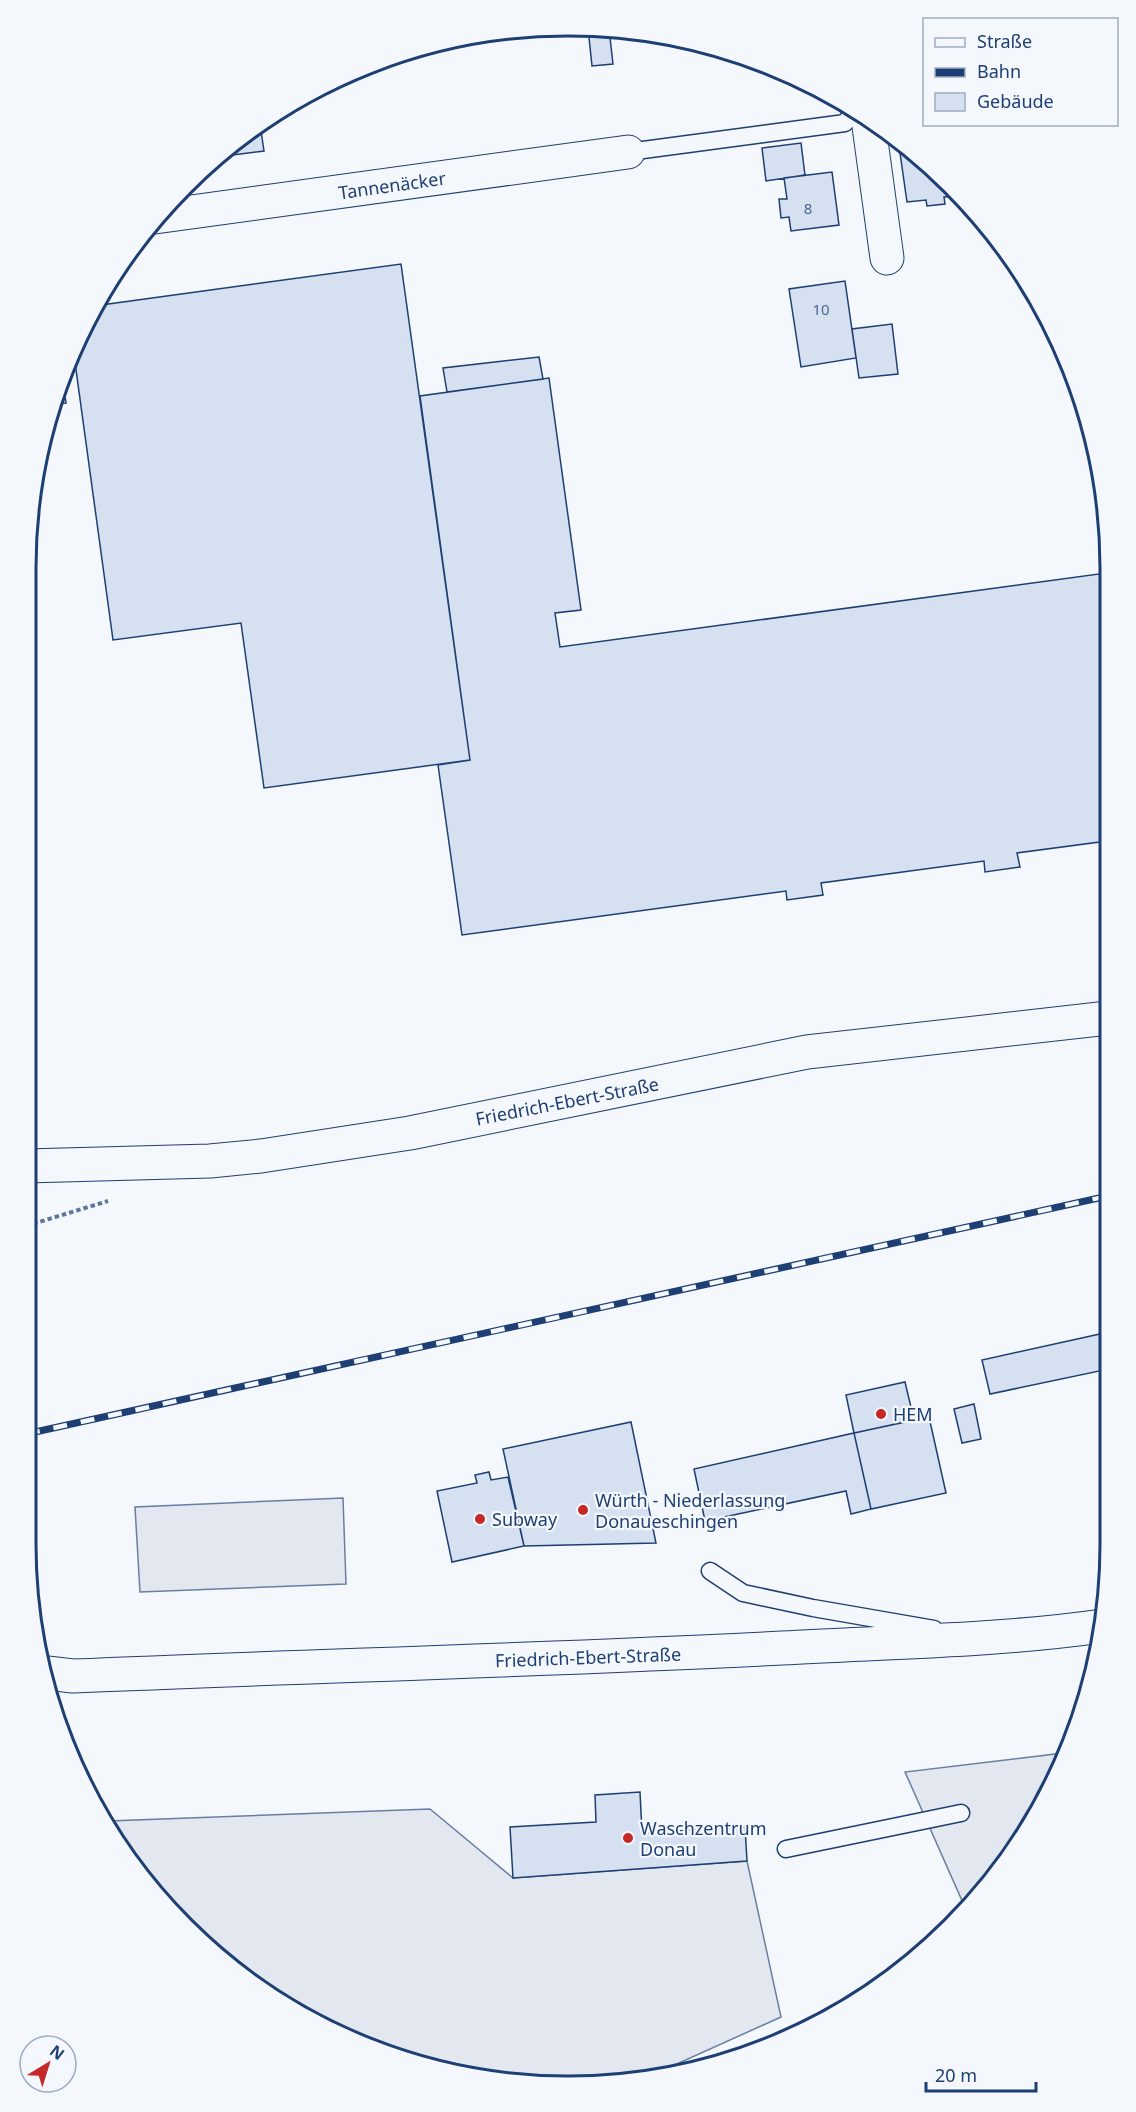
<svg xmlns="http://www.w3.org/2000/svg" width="1136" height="2112" font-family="'Noto Sans',sans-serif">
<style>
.parking{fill:#e3e8f0;stroke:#687fa3;stroke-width:1.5}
.building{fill:#d5e0f0;stroke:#1d3f73;stroke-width:1.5}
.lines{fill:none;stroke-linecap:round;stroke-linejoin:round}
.service-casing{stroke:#1d3f73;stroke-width:19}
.minor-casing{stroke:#1d3f73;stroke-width:35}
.tertiary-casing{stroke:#1d3f73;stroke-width:35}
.secondary-casing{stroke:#1d3f73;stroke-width:35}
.path{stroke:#5e769c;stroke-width:4;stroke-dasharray:4.5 3;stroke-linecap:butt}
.service{stroke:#f4f7fb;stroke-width:16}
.minor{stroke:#f4f7fb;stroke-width:33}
.tertiary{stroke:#f4f7fb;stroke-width:33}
.secondary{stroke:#f4f7fb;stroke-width:33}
.rail-casing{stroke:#1d3f73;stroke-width:7}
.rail{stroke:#f4f7fb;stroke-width:4.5;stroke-dasharray:14;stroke-linecap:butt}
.poi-dot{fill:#c62828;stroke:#f4f7fb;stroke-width:2}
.labels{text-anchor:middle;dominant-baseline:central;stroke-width:4.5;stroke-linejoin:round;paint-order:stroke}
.number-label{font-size:15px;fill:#4b6792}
.street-label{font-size:18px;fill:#1d3f73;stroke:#f4f7fb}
.poi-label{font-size:18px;fill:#1d3f73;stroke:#f4f7fb;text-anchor:start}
.rim{fill:none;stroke:#1d3f73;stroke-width:3}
</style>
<rect width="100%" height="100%" fill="#f4f7fb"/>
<path class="parking" d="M343,1498L346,1584L140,1592L135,1507Z
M1064,1753L1038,1815L964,1905L905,1772Z
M430,1809L513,1878L747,1861L781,2017L659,2072L604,2085L428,2068L267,1995L138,1875L109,1821Z"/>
<path class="building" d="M588,28L609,29L613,64L592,66Z
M260,124L264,151L217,157L237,138Z
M801,143L805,175L766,181L762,148Z
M913,151L926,160L957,196L944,197L945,204L927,206L926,200L907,202L900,153Z
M832,172L839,225L791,231L789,217L781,218L779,199H787L784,178Z
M401,264L470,760L264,788L241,623L113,640L74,355L94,306Z
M845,281L856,358L801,367L789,289Z
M892,324L898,374L859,378L852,329Z
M539,357L543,379L447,392L443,368Z
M549,378L581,610L555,613L560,647L1106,573L1107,841L1017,853L1020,867L985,872L984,861L821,883L823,895L787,900L786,891L462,935L438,765L470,760L420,396Z
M63,381L66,403L54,404Z
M1109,1332V1369L990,1394L982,1360Z
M905,1382L914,1420L854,1433L846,1395Z
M974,1404L981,1439L962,1443L954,1409Z
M929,1417L946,1493L871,1509L854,1433Z
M631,1422L656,1543L524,1546L503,1449Z
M854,1433L871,1509L851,1514L846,1491L705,1521L694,1469Z
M489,1472L491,1480L508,1477L524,1546L452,1562L437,1491L477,1483L475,1475Z
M640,1792L642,1833L745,1827L747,1861L513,1878L510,1827L596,1822L595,1795Z"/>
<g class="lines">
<defs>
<path id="service" d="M628,152L845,123L855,109
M710,1571L743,1593L813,1608L934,1629
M786,1849L961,1813"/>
<path id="minor" d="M868,119L887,258
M155,217L628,152"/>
<path id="tertiary" d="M26,1166L210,1161L261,1156L410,1133L807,1052L1108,1018"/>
<path id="secondary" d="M47,1673L73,1676C309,1666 546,1660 782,1648C888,1642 996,1641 1102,1626"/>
</defs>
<use href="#service" class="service-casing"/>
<use href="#minor" class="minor-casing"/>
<use href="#tertiary" class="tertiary-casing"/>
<use href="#secondary" class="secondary-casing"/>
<path class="path" d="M26,1226L108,1201"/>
<use href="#service" class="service"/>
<use href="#minor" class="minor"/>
<use href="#tertiary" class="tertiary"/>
<use href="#secondary" class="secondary"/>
<defs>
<path id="rail" d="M26,1434L1108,1196"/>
</defs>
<use href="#rail" class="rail-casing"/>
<use href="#rail" class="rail"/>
</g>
<g class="poi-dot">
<circle cx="881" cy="1414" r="6"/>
<circle cx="583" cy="1510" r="6"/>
<circle cx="480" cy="1519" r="6"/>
<circle cx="628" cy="1838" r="6"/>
</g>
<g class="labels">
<g class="number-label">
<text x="808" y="208">8</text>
<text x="821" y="309">10</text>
</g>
<g class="street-label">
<text transform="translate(392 185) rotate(-8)">Tannenäcker</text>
<text transform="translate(567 1101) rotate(-11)">Friedrich-Ebert-Straße</text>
<text transform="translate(588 1657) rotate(-2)">Friedrich-Ebert-Straße</text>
</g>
<g class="poi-label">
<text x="893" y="1414">HEM</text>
<text x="595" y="1500">Würth - Niederlassung<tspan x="595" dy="21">Donaueschingen</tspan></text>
<text x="492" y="1519">Subway</text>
<text x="640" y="1828">Waschzentrum<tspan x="640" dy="21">Donau</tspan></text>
</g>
</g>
<path d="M0 0H1136V2112H0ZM568 36H568A532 532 0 0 1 1100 568V1544A532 532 0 0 1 568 2076H568A532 532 0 0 1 36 1544V568A532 532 0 0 1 568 36Z" fill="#f4f7fb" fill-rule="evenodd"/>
<path class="rim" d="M568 36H568A532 532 0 0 1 1100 568V1544A532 532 0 0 1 568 2076H568A532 532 0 0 1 36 1544V568A532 532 0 0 1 568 36Z"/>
<rect x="923" y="18" width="195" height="108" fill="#f4f7fb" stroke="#9eadc5" stroke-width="1.5"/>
<rect x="935" y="38" width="30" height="9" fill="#f4f7fb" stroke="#9eadc5" stroke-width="1.5"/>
<text x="977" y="48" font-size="18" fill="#1d3f73">Straße</text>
<rect x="935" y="68" width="30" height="9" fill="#1d3f73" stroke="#9eadc5" stroke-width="1.5"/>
<text x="977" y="78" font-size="18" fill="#1d3f73">Bahn</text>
<rect x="935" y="93" width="30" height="18" fill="#d5e0f0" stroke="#9eadc5" stroke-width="1.5"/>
<text x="977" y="108" font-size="18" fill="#1d3f73">Gebäude</text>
<g transform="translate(48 2064) rotate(38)"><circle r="28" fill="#f4f7fb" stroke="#9eadc5" stroke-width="1.5"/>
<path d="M0-4.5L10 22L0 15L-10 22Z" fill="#c62828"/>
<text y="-9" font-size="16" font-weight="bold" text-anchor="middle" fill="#1d3f73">N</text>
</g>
<path d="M926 2082v9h110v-9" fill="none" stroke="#1d3f73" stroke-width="3"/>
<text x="935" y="2082" font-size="18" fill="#1d3f73" stroke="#f4f7fb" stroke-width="4.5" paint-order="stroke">20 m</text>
</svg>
